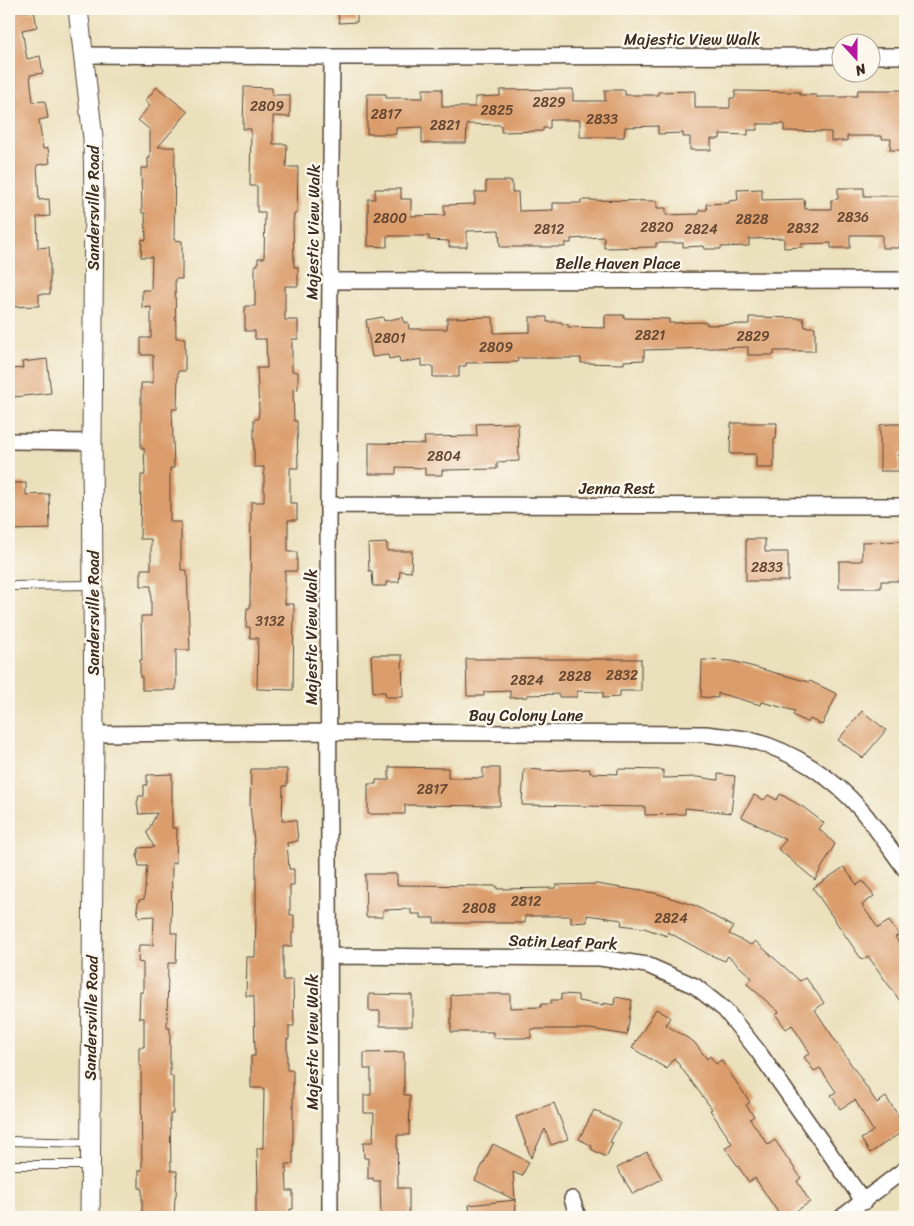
<svg xmlns="http://www.w3.org/2000/svg" width="914" height="1226" font-family="Sriracha,sans-serif">
<style>
.building{fill:#db9d6c}
.lines{fill:none;stroke-linecap:round;stroke-linejoin:round}
.service-casing{stroke:#554536;stroke-width:10}
.minor-casing{stroke:#554536;stroke-width:18}
.tertiary-casing{stroke:#554536;stroke-width:21}
.service{stroke:#fff;stroke-width:8}
.minor{stroke:#fff;stroke-width:15}
.tertiary{stroke:#fff;stroke-width:19}
.labels{text-anchor:middle;dominant-baseline:central;stroke-width:5;stroke-linejoin:round;paint-order:stroke}
.number-label{font-size:14px;fill:#634732}
.street-label{font-size:16px;fill:#3b2a1e;stroke:#fbf7ec}
</style>
<rect width="100%" height="100%" fill="#fbf7ec"/>
<filter id="ink" filterUnits="userSpaceOnUse"><feTurbulence type="fractalNoise" baseFrequency=".02" numOctaves="2"/><feDisplacementMap in="SourceGraphic" scale="10" xChannelSelector="R" yChannelSelector="G"/><feConvolveMatrix kernelMatrix="1 2 1 2 8 2 1 2 1" color-interpolation-filters="sRGB"/></filter>
<filter id="wash" filterUnits="userSpaceOnUse"><feTurbulence type="fractalNoise" baseFrequency=".0096" numOctaves="4" result="noise"/><feDisplacementMap in="SourceGraphic" scale="20" xChannelSelector="R" yChannelSelector="G"/><feGaussianBlur stdDeviation="1.12" result="paint"/><feColorMatrix in="noise" values="0 0 0 0 0 0 0 0 0 0 0 0 0 0 0 0 0 1.4 0 .05"/><feComposite in="paint" operator="in"/></filter>
<g filter="url(#wash)">
<rect width="100%" height="100%" fill="#ebe0bc"/>
<g id="blocks">
<path class="building" d="M9,9H24V12L34,10L37,27L22,30L27,59L40,56L43,73L30,75L33,102L45,101L48,118L39,120L43,149L48,148L50,163L37,165L39,200L49,199L50,216L37,217L38,248L49,247L50,263V294H39V306L9,307V178H14L9,140Z
M338,9H357V22L339,23Z
M157,87L188,112L158,147H175L174,240L182,241V279H175L176,338H185V371H178L177,409H172L174,468H170V522H181V570H187L190,650H176V690H142V677H140V660H142L141,616H151V586H141V569H151V539H140L141,475H145L144,448H141V383H153V355H141V338H151V307L142,308V290H151L152,257H141L142,239L146,240L145,213H142L141,168H148V158H150V130L138,120L150,105L145,101Z
M244,87L272,88V95H290V117L273,116V144H287L286,167H298L297,214H294L293,222L294,267H298V286H285V320H298V339H292V371L298,372V389L293,390L294,421H297L298,468H290V503H297V520H288V552H297V571H285V604H294L293,690L257,689L258,638H250V627H246L247,608H250L251,502H264V467H254V419H258L259,411L257,368H267L266,339H255V331H245V306H255V265H258V258H264L265,212H257V186H250L251,129H243Z
M423,89H442V107H475V97L500,96V90L573,89V101H605V90H625V95H658V92L695,91V108H730V98H735V91L800,92V95H816V97H847V96H857L858,90H902V103H905V150H890L891,139H882V136H847V141H831V132L784,131V124H757V130H748V135L720,134V139H711V150H690V137H683V133L658,134V126L625,127L624,137H580V120H550V128H543V131L501,132V125L467,124L466,143H422V127L396,128V134H367V94H386V98H423Z
M486,181H512V192H518L519,211L553,210V203H581V200L657,201V208H666V215L699,214V210H707L706,204L729,203V201L738,200L737,190L762,189V200L804,199L805,209H831V200L838,199V188H864V196H902V206H905V243H900L899,248H882V235H850V248H831V243L801,244L802,247L784,248V238L749,239V246L721,247V249H705L704,246L683,247V243H656V247L604,248V237L571,239V243H565V247H500L499,230L467,231V247H449V241L429,240V236H387V247L368,246V199H375V189H401V199H411V216L445,215L444,205L475,204V192H486Z
M605,315H624V318L669,319V323L707,322V325L749,324V317L803,318L805,327H815V351H774V355H748V347L644,350V360L624,361V364L581,363V358H517L518,362L466,363V366H459V377H433V366H422V359L400,363L399,357L389,359L388,355L372,357L366,320L383,317L384,321L403,317L404,323L408,322L409,329H447V318L493,317L494,333L530,332V317H547V322H562V324H568V327L605,328Z
M47,359L51,393L14,397L11,369L23,368L22,362Z
M518,423L519,461L497,462V469L442,470V475H425V468L396,467V474H369V443L425,444L424,437L477,436L476,424Z
M731,423H777L776,439H774V468H756V454H730Z
M890,424H905V454H899V471H880V425Z
M9,483H26V495L49,494L50,529L9,530Z
M746,539H765V552H788V581H746Z
M905,541V579L904,581H881V588H839V561H862V542Z
M387,543V551H412L411,572L400,571L399,582H386V586H373L372,571H369L368,544Z
M371,655H402L403,697H386L385,692H373Z
M466,659H641V691H620V697L603,698V692L577,691V697H559V694L527,695V697L510,698V691L484,692V696H467Z
M702,660L732,661L809,682L810,681L837,694L822,725L810,719L808,723L793,715L795,711L762,702L761,705L718,693V698L701,697Z
M862,711L886,730L863,758L838,740Z
M389,767L448,768V778H483V768H500V806L405,805V814H368V784H376V780H389Z
M251,769H287V786H283L282,821L296,820L298,841L287,843L289,869H294V885H290V915H294V932L292,933V946H283V980H293L294,1026H289V1039H287V1070H293V1164H286L287,1191H293V1209H290V1217H256V1193H258L257,1148H263L264,1088H251V1056H255L254,996H246L247,957H255L256,915V859L250,806Z
M524,769L541,770V771L590,769V773L618,774V769L663,770V778L697,777L718,780V774L735,776L731,813L685,808V814L645,815V807L522,805Z
M172,774V828H177L176,863H172L171,933H177L176,963H168L167,1028H170V1076H173V1114H170L171,1171H177L176,1197H175L174,1217H142V1188H139V1170H142L141,1066L139,1065V1047H144V1018H139L140,992H143V963L138,962L139,945H153L154,916L139,917L137,908L139,900L144,899L147,866H139L137,856L139,848L154,847L147,833L157,813L139,814L137,803L139,796H144V785H147V775Z
M780,794L803,807L824,823L819,829L835,844L815,880L778,849L786,840L742,817L754,795L764,800L768,795L777,800Z
M844,867L857,885L863,881L874,896L862,905L878,928L889,921L899,935L895,937L905,952V1008L868,956L862,960L813,888Z
M365,874H397V885L497,886V889L556,888V885L596,884L655,893L696,906L733,927L729,934L751,945L755,941L800,981L806,978L824,1003L815,1010L877,1103L886,1097L905,1126V1130L870,1153L861,1139L873,1131L855,1100L840,1109L831,1095L836,1092L820,1068L814,1071L804,1057L810,1053L792,1025L786,1029L776,1015L779,1012L747,984L752,978L728,956L725,961L708,954L668,932L667,936L644,928L621,925L622,920L587,915V922L571,923V916H525V923H434V918H421V914H411V909L383,910V917H366Z
M369,994L412,995V1026H380V1011H369Z
M465,994H510V1008L541,1007V1004H551V1000H561V994L578,995V1001L603,1005V1003L614,1005L615,997L632,1000L627,1035L590,1029H531V1038H493V1032H451V995Z
M656,1009L670,1017L666,1025L694,1042L707,1059L710,1056L716,1064L721,1060L750,1102L746,1105L754,1116L750,1119L768,1145L775,1140L801,1178L797,1181L810,1202L787,1217H781L755,1178L749,1182L725,1148L732,1143L710,1110L712,1109L674,1058L667,1069L632,1048Z
M404,1052V1095H410L409,1135H397L398,1188H409V1217H381L380,1181H373V1178L368,1179V1158H364L363,1142H373L374,1113H364V1095H371V1069H364V1053Z
M554,1103L568,1139L551,1145L545,1129L531,1158L516,1117Z
M594,1110L620,1123L610,1142L613,1143L606,1157L591,1149L592,1146L579,1139Z
M493,1144L529,1162L522,1176L513,1172L515,1200L475,1180Z
M647,1152L662,1179L633,1194L617,1168Z
M515,1200L516,1217H470L469,1205Z"/>
</g>
</g>
<g filter="url(#ink)">
<use href="#blocks" fill-opacity="0" stroke="#554536" stroke-width="1"/>
<g class="lines">
<defs>
<path id="service" d="M9,586L92,585
M9,1141L90,1143
M9,1165H89"/>
<path id="minor" d="M84,55L332,57L842,56
M872,56H905
M330,281L905,280
M9,441L92,442
M328,505L905,506
M94,734L329,732L705,734C720,736 736,737 750,740C793,751 834,778 862,811C877,829 891,850 905,869
M329,956L600,958L647,965L695,986L725,1010L757,1050L864,1202
M572,1199L578,1217
M330,1217L328,505L332,57
M842,1217L905,1169"/>
<path id="tertiary" d="M78,9L93,138L94,200L92,442L94,734L90,1217"/>
</defs>
<use href="#service" class="service-casing"/>
<use href="#minor" class="minor-casing"/>
<use href="#tertiary" class="tertiary-casing"/>
<use href="#service" class="service"/>
<use href="#minor" class="minor"/>
<use href="#tertiary" class="tertiary"/>
</g>
</g>
<g class="labels">
<g class="number-label">
<text x="549" y="102">2829</text>
<text x="267" y="106">2809</text>
<text x="497" y="110">2825</text>
<text x="386" y="114">2817</text>
<text x="602" y="119">2833</text>
<text x="445" y="125">2821</text>
<text x="853" y="217">2836</text>
<text x="390" y="218">2800</text>
<text x="752" y="219">2828</text>
<text x="657" y="227">2820</text>
<text x="803" y="228">2832</text>
<text x="549" y="229">2812</text>
<text x="701" y="229">2824</text>
<text x="650" y="335">2821</text>
<text x="753" y="336">2829</text>
<text x="390" y="338">2801</text>
<text x="496" y="347">2809</text>
<text x="444" y="456">2804</text>
<text x="767" y="567">2833</text>
<text x="270" y="621">3132</text>
<text x="622" y="675">2832</text>
<text x="575" y="676">2828</text>
<text x="527" y="680">2824</text>
<text x="432" y="789">2817</text>
<text x="526" y="901">2812</text>
<text x="479" y="908">2808</text>
<text x="671" y="918">2824</text>
</g>
<g class="street-label">
<text x="692" y="39">Majestic View Walk</text>
<text transform="translate(93 208) rotate(-90)">Sandersville Road</text>
<text transform="translate(313 232) rotate(-89)">Majestic View Walk</text>
<text x="618" y="263">Belle Haven Place</text>
<text x="617" y="488">Jenna Rest</text>
<text transform="translate(93 613) rotate(-90)">Sandersville Road</text>
<text transform="translate(311 637) rotate(-90)">Majestic View Walk</text>
<text x="526" y="715">Bay Colony Lane</text>
<text transform="translate(563 942) rotate(2)">Satin Leaf Park</text>
<text transform="translate(91 1018) rotate(-89)">Sandersville Road</text>
<text transform="translate(312 1042) rotate(-90)">Majestic View Walk</text>
</g>
</g>
<rect width="914" height="1226" fill="none" stroke="#fbf7ec" stroke-width="30"/>
<g transform="translate(856 58) rotate(159)"><circle r="24" fill="#fbf7ec" stroke="#aea59a"/>
<path d="M0-4L9 19L0 12L-9 19Z" fill="#b5179e"/>
<text y="-8" font-size="14" font-weight="bold" text-anchor="middle" fill="#3b2a1e">N</text>
</g>
</svg>
